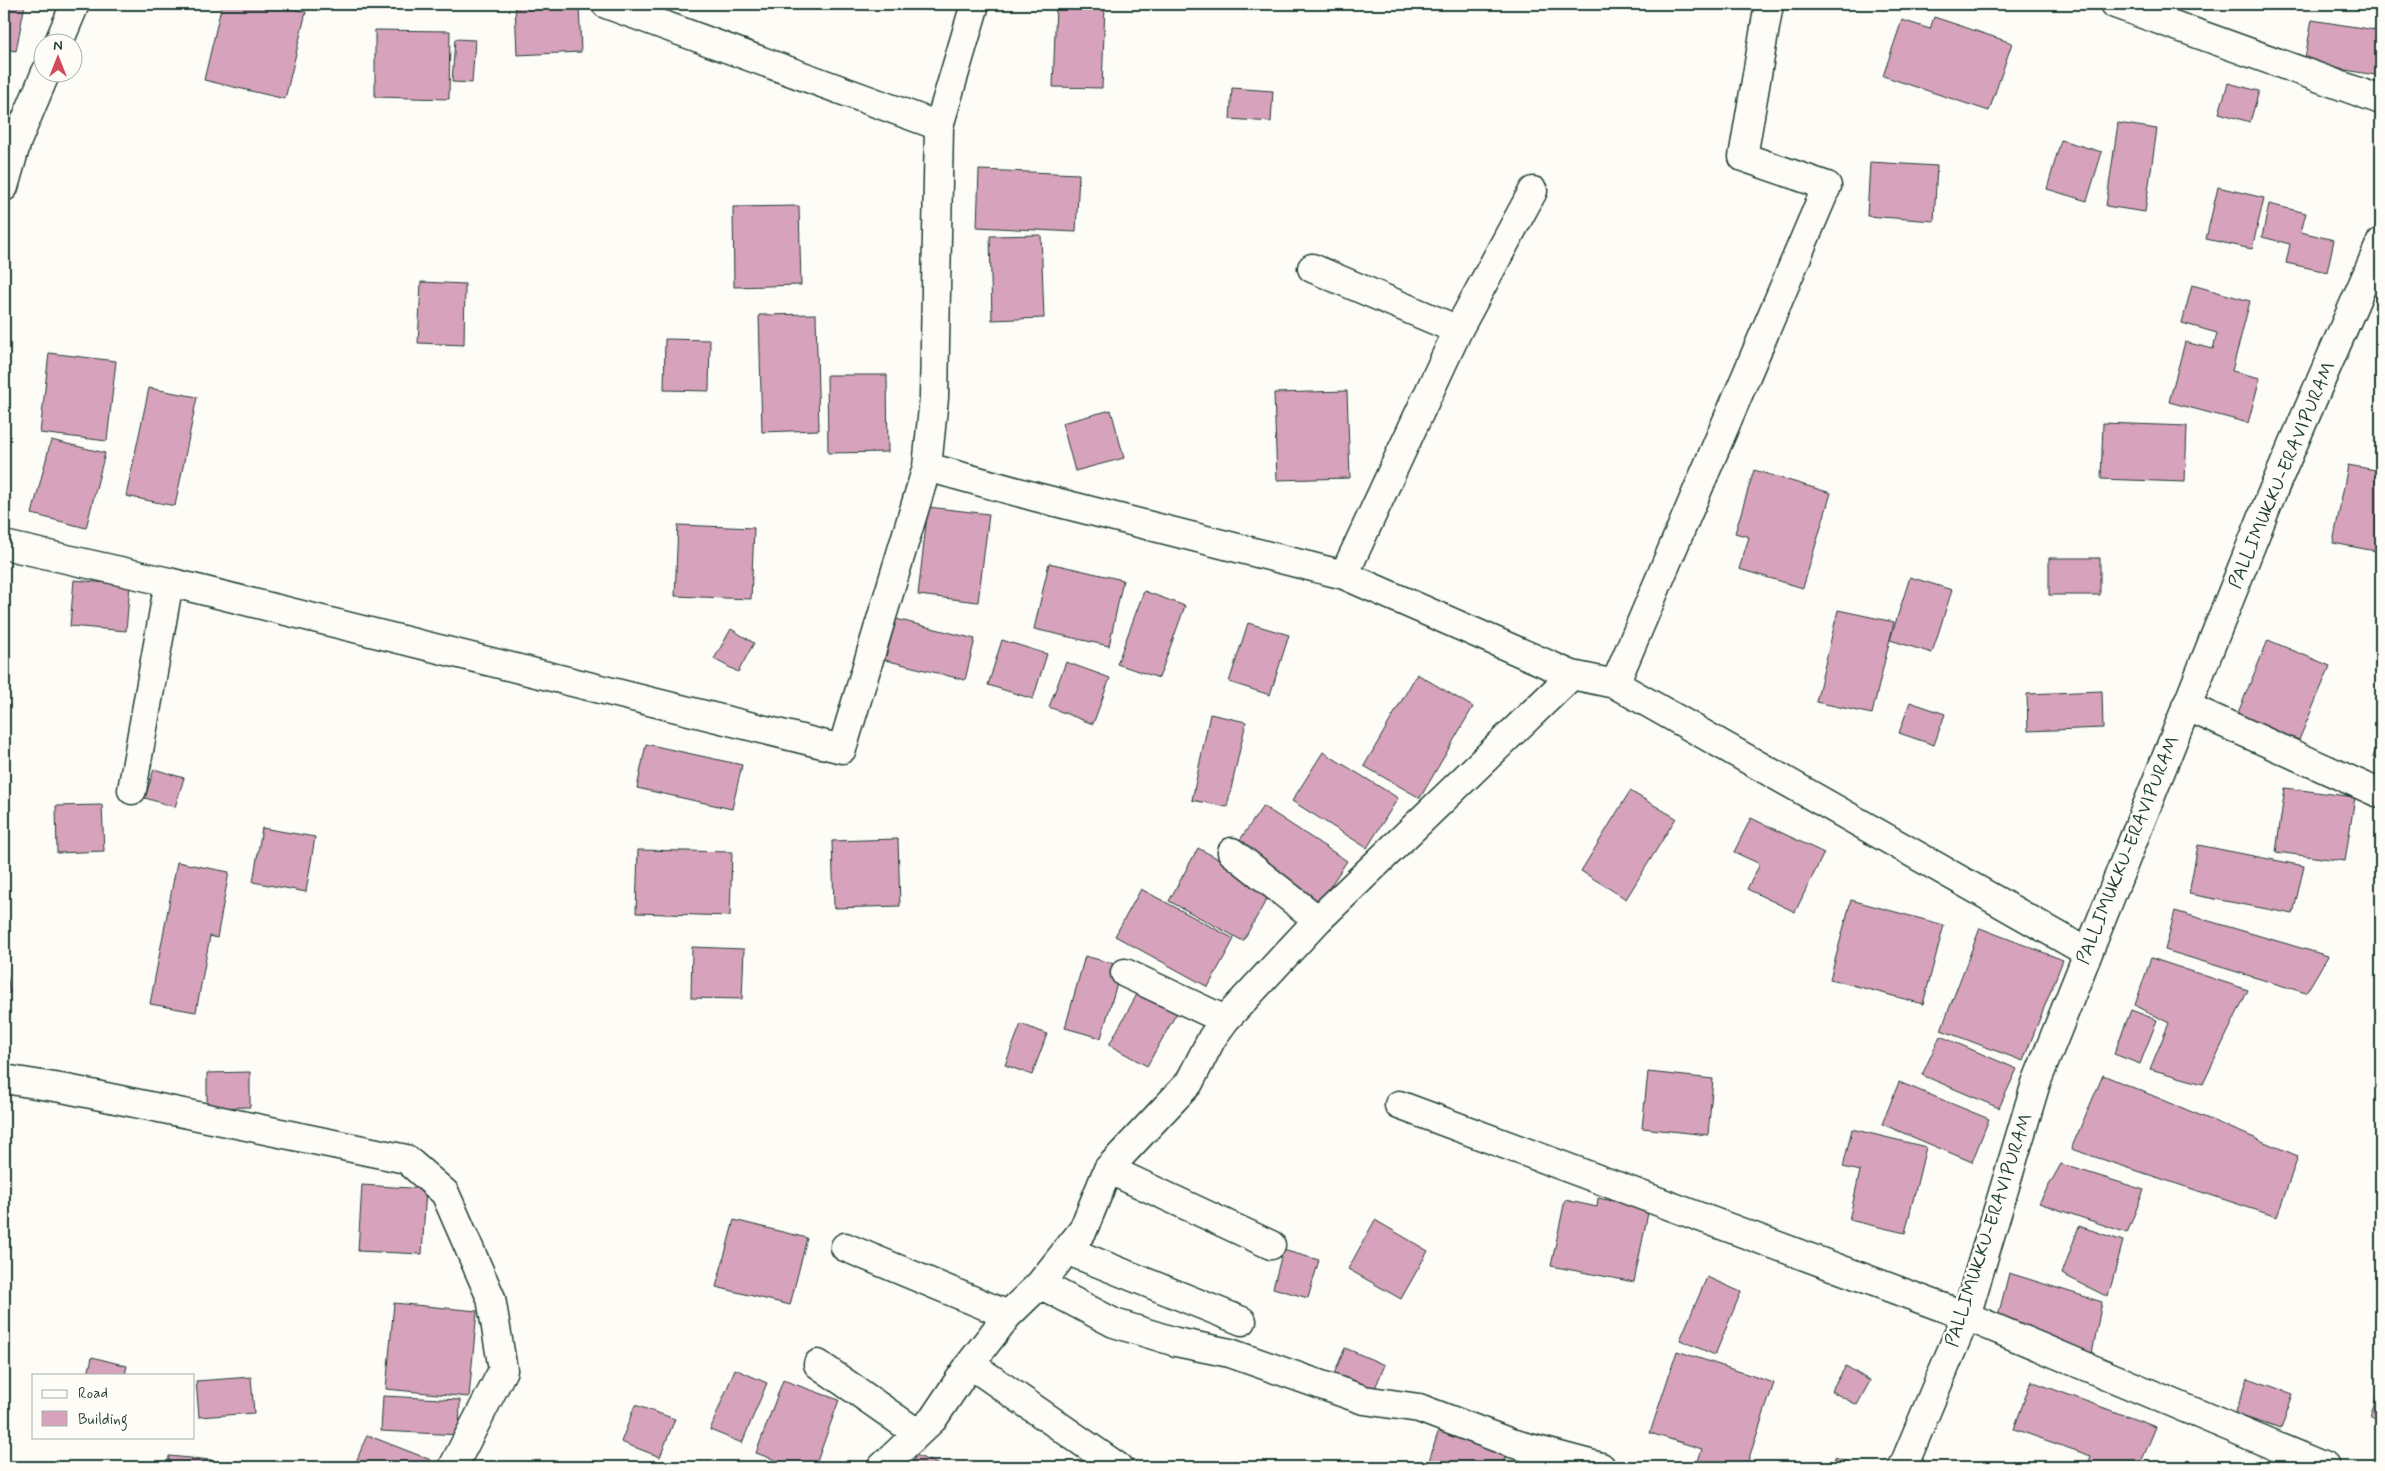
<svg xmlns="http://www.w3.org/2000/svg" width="2385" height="1471" font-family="Mynerve,sans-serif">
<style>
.building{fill:#d7a2bb;stroke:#1f3d34}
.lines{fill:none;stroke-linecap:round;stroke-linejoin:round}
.minor-casing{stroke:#1f3d34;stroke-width:31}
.secondary-casing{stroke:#1f3d34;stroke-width:31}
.minor{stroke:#fdfcf7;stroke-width:28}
.secondary{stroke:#fdfcf7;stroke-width:28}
.labels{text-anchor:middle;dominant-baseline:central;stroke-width:5;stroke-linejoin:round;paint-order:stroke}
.street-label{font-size:19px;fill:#1f3d34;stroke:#fdfcf7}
</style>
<rect width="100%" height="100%" fill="#fdfcf7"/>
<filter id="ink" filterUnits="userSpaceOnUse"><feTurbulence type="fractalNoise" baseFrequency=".02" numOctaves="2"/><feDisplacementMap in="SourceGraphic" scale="10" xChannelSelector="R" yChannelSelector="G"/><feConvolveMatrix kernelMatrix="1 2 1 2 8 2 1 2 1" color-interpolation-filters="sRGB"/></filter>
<g filter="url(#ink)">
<path class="building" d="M4,4H25L16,51L4,49Z
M222,4H270L306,12L285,99L204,80Z
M515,4H579L581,52L517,55Z
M1056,4H1105L1102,88L1053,87Z
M1934,17L2012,43L1989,111L1883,76L1902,20L1930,29Z
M2312,20L2381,31V76L2304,63Z
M375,30L450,31L449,99L375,97Z
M455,39L475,40L472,83L452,82Z
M2228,83L2259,91L2250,122L2219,113Z
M1232,88L1273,91L1271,122L1230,119Z
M2118,123L2157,129L2145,212L2106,206Z
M2061,140L2102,152L2087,201L2047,189Z
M1870,162L1937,166L1934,221L1867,216Z
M979,170L1079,174L1076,232L977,227Z
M2218,187L2264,198L2252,249L2206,239Z
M2269,204L2306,213L2301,232L2334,240L2327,272L2286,263L2290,244L2262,237Z
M799,206L801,285L734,287L733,207Z
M1041,235L1044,318L992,320L990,236Z
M421,282L465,284L464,345L418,343Z
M2192,285L2250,301L2232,371L2260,378L2248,423L2169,402L2185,342L2213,349L2217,333L2182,323Z
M816,314L819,430L762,432L759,315Z
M665,339L710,340L709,391L664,390Z
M49,353L116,361L107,441L40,433Z
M827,375H887L888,452L828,453Z
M149,388L197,397L175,506L126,496Z
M1347,391L1350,478L1277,480L1274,393Z
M1111,410L1124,458L1075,471L1062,423Z
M2103,423L2187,426L2185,482L2101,479Z
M51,440L105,453L86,528L32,514Z
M2348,465L2381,471V552L2333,543Z
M1754,470L1831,493L1803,588L1739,569L1749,537L1735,533Z
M928,507L989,514L978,602L918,595Z
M678,525L754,528L751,599L675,596Z
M2049,558H2100V595H2049Z
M1049,563L1123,580L1109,646L1034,629Z
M1910,577L1952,590L1932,653L1890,640Z
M74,580L130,585L126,631L70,626Z
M1144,591L1185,606L1159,678L1117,664Z
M1838,610L1894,622L1872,714L1816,702Z
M896,619L975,639L965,680L885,660Z
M1248,623L1289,635L1270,695L1229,682Z
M731,629L754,643L738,672L714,659Z
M1002,640L1047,654L1033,699L988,685Z
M2268,640L2330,666L2299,740L2237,715Z
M1066,662L1110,678L1093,724L1049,707Z
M1417,674L1473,707L1420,798L1364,766Z
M2102,691L2103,728L2028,731L2027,694Z
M1910,702L1945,714L1934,745L1899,733Z
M1210,714L1246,722L1227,807L1192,800Z
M2381,733V760L2373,757Z
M646,744L742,765L732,809L637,788Z
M1323,752L1398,798L1367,848L1292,801Z
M154,769L184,778L175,807L145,798Z
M2285,788L2355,797L2345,861L2276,852Z
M1630,791L1676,818L1626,899L1581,871Z
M102,805L104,851L57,853L56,806Z
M1263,806L1347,861L1320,902L1235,847Z
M1751,818L1824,853L1795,912L1747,889L1760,864L1734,852Z
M262,828L315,837L306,892L253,882Z
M898,839L900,906L834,908L832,841Z
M2198,845L2304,866L2293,914L2189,894Z
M1198,848L1273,888L1243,941L1169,901Z
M638,850L732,852L730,916L636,913Z
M177,862L229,872L217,938L210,936L196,1012L150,1004Z
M1141,889L1234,939L1208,987L1115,936Z
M1851,900L1944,925L1923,1004L1830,979Z
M2175,911L2328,956L2306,993L2165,950Z
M1980,928L2063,960L2023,1061L1941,1030Z
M692,947L744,949L742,999L691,998Z
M4,956L10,993L4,994Z
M1085,956L1122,966L1101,1038L1065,1028Z
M2151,958L2248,990L2203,1084L2150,1069L2169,1023L2135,1005Z
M1141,987L1179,1009L1147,1066L1109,1045Z
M2131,1010L2157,1020L2140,1064L2114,1054Z
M1021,1024L1047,1034L1032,1075L1005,1065Z
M1940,1036L2017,1069L1999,1108L1922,1075Z
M250,1072V1107L207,1108V1073Z
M1648,1072L1713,1079L1708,1135L1642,1128Z
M2103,1075L2298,1156L2277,1217L2071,1149Z
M1899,1082L1989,1119L1972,1162L1882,1124Z
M1852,1129L1926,1147L1905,1233L1849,1220L1860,1171L1843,1167Z
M2061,1164L2144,1190L2127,1233L2039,1203Z
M362,1185L426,1189L422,1254L358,1251Z
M1598,1198L1649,1208L1634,1282L1551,1266L1565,1200L1597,1207Z
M734,1220L807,1238L790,1305L716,1287Z
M1375,1220L1428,1251L1401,1299L1348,1269Z
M2079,1226L2123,1241L2108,1297L2062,1274Z
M1283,1250L1319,1260L1308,1298L1273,1288Z
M2009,1273L2102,1302L2090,1364L1996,1324Z
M1707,1277L1741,1292L1715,1355L1680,1340Z
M394,1303L477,1311L469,1397L386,1389Z
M1345,1348L1385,1365L1371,1397L1331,1381Z
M1677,1351L1774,1383L1746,1467H1706L1697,1464L1702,1449L1650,1433Z
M92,1357L127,1366L125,1375H88Z
M1846,1366L1870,1381L1857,1405L1831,1391Z
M735,1369L767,1383L742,1443L710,1430Z
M251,1377L254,1413L199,1417L196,1381Z
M2248,1378L2293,1394L2281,1429L2235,1414Z
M783,1380L839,1400L815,1467H795L756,1453Z
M2031,1381L2156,1427L2139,1467H2087L2091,1456L2014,1429Z
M2379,1390L2381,1391V1420L2370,1416Z
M383,1396L460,1400L459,1435L381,1431Z
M635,1405L675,1419L660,1457L621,1442Z
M1441,1423L1509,1444L1502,1467H1427Z
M367,1435L431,1460L428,1467H354Z
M916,1455L944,1467H910Z
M169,1456L212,1460L211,1467H168Z
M1835,1457L1862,1467H1831Z"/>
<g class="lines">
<defs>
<path id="minor" d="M606,4L939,126L934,398L927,467L1036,497L1344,575L1572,675L1615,684L2087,952
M2115,4L2381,100
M59,42L75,4
M939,126L975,4
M4,187L17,141L46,72
M1312,268L1458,330
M4,545L169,582L842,749L927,467
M1344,575L1458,330L1533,191
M1615,684L1827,186L1743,157L1769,4
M2186,706L2381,794
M132,790L169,582
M1232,852L1318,920
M1125,973L1225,1020
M4,1079L67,1089L406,1159L445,1193L491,1298L503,1370L453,1467
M1399,1105L1966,1316L2325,1467
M1108,1169L1271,1245
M845,1247L1008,1315
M1066,1250L1242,1321
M1040,1284L1114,1323L1176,1342L1230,1353L1364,1400L1419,1408L1511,1443L1601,1467
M818,1364L917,1433
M970,1364L1118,1467
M882,1467L933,1419L970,1364L1008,1315L1040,1284L1083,1230L1108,1169L1189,1083L1212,1038L1225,1020L1318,920L1572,675"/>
<path id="secondary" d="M1903,1467L1966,1316L2036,1083L2272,493L2381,242"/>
</defs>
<use href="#minor" class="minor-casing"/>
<use href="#secondary" class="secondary-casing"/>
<use href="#minor" class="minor"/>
<use href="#secondary" class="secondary"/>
</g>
</g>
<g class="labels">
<g class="street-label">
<text transform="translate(2282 475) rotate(-67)">PALLIMUKKU-ERAVIPURAM</text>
<text transform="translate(2128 850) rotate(-68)">PALLIMUKKU-ERAVIPURAM</text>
<text transform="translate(1989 1230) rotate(-72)">PALLIMUKKU-ERAVIPURAM</text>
</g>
</g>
<rect width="2385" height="1471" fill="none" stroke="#fdfcf7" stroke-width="20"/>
<rect x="10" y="10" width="2365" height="1451" fill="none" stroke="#1f3d34" stroke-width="2" filter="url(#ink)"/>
<rect x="32" y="1374" width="162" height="65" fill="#fdfcf7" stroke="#a4b0a9"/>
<rect x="42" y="1390" width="25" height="8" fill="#fdfcf7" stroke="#a4b0a9"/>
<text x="78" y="1398" font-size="15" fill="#1f3d34">Road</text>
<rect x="42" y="1411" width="25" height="15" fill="#d7a2bb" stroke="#a4b0a9"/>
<text x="78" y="1424" font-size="15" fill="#1f3d34">Building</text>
<g transform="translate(58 58)"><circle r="24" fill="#fdfcf7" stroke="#a4b0a9"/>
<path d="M0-4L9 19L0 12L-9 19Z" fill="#d1495b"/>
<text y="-8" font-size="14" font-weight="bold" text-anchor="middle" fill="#1f3d34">N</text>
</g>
</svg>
